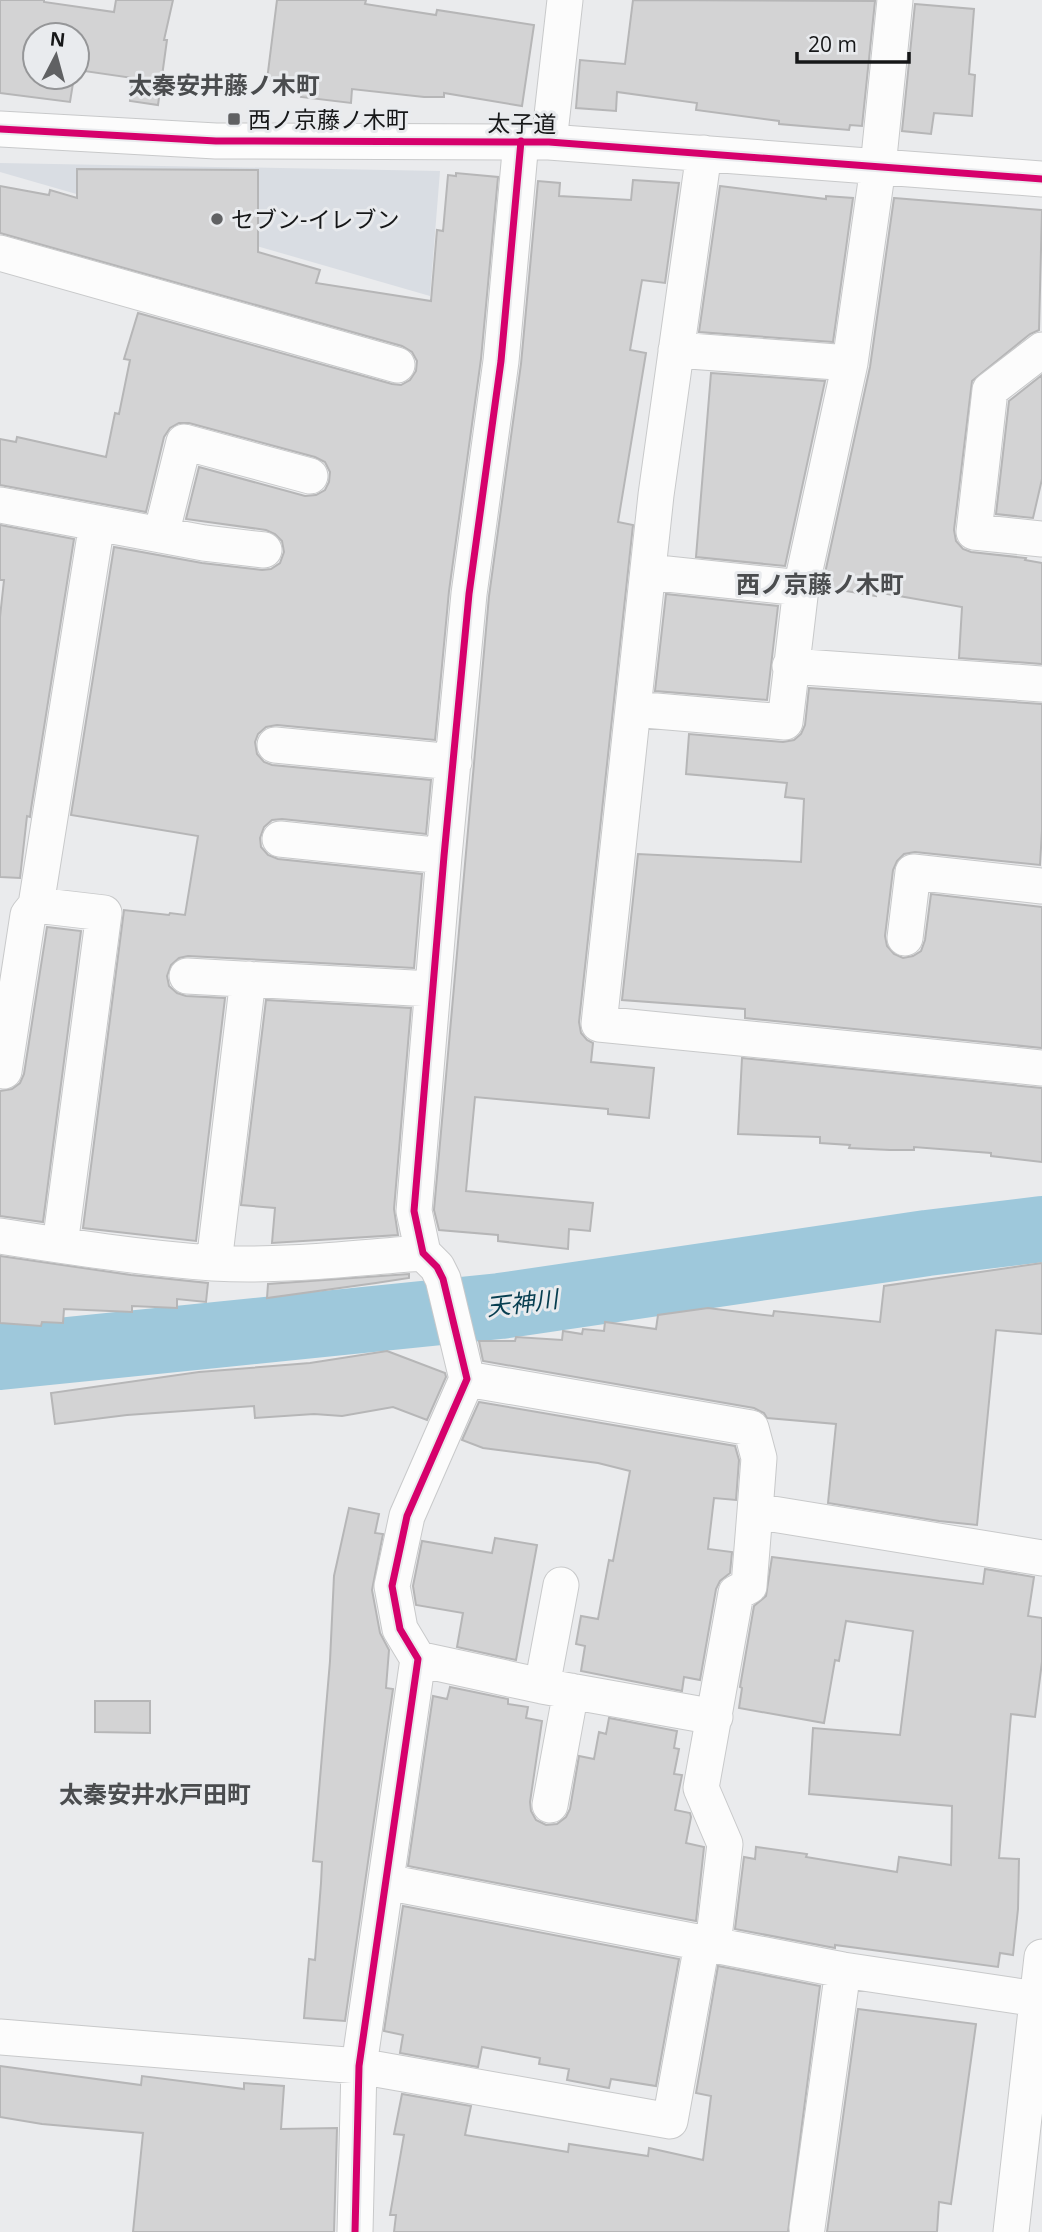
<svg xmlns="http://www.w3.org/2000/svg" width="1042" height="2232" font-family="'Open Sans','Noto Sans JP',sans-serif">
<style>
.built{fill:#d9dde3}
.lines{fill:none;stroke-linecap:round;stroke-linejoin:round}
.river{stroke:#9ec8db;stroke-width:66}
.building{fill:#d3d3d4;stroke:#b6b6b7;stroke-width:2}
.minor-casing{stroke:#c8c9ca;stroke-width:37}
.minor{stroke:#fcfcfc;stroke-width:35}
.cycleway-casing{stroke:#e9ebee;stroke-width:11}
.cycleway{stroke:#d6006c;stroke-width:7}
.poi-dot{fill:#606163;stroke:#e9ebee;stroke-width:2.5}
.labels{text-anchor:middle;dominant-baseline:central;stroke-width:6;stroke-linejoin:round;paint-order:stroke}
.poi-label{font-size:23px;fill:#161718;stroke:#e9ebee;text-anchor:start}
.street-label{font-size:23px;fill:#161718;stroke:#e9ebee}
.neighbourhood-label{font-size:24px;font-weight:bold;fill:#4a4c4e;stroke:#e9ebee}
.water-label{font-size:24px;font-style:italic;fill:#073e50;stroke:#e9ebee}
</style>
<rect width="100%" height="100%" fill="#eaebed"/>
<path class="built" d="M0,163L440,171L430,296L0,172Z"/>
<g class="lines">
<path class="river" d="M0,1357L500,1306L927,1243L1042,1229"/>
</g>
<path class="building" d="M0,0H44V2L114,12L116,0H173L164,40H167L158,105L130,101L133,78L77,70V35H35V77H74L70,102L0,93Z
M277,0H366L365,4L436,15L437,10L534,25L522,106L444,93V97H424L352,89L351,103L301,97L303,84L267,80Z
M633,0L875,1L862,126L850,125L849,130L779,124V121L696,110L697,103L617,92L616,111L576,108L580,60L625,64Z
M915,4L974,9L969,74L975,75L972,116L934,113L931,134L902,131Z
M77,169L258,170V252L320,270L316,283L431,301L437,230L443,231L448,175L456,176V173L498,177L481,359L449,591L435,740L277,725L266,727L258,734L255,742L257,754L264,762L272,765L431,780L426,834L282,819L272,820L264,827L260,838L261,847L268,855L278,859L422,874L414,968L188,956L179,958L171,965L167,976L169,986L177,993L186,996L225,998L196,1241L83,1228L124,910L169,915L170,913L185,915L198,836L71,815L114,547L202,563L262,570L271,569L280,563L284,552L282,541L275,534L266,530L186,519L199,467L305,496L316,495L325,490L329,482L330,472L325,462L315,457L189,423H179L170,428L164,437L146,512L0,485V439L16,442L17,437L106,457L115,413L119,414L130,360L124,359L138,313L392,384L401,385L410,380L416,371L417,361L412,352L402,346L0,233V186L49,195L50,190L77,198Z
M633,180L679,183L665,283L642,280L630,350L646,353L618,522L633,525L579,1022L581,1033L587,1040L593,1043L591,1062L654,1068L649,1118L608,1114V1109L475,1097L466,1191L593,1203L590,1231L569,1229L568,1249L498,1241V1235L439,1230L434,1210L489,596L521,364L538,181L560,183L559,196L631,200Z
M720,186L826,199V196L853,198L833,342L699,332Z
M894,198L1042,210L1039,330L1030,334L972,381L954,530L956,541L963,549L971,552L1026,558L1025,560L1042,563V664L959,658L962,607L876,592V596L822,587L870,367Z
M711,373L825,381L785,566L696,557Z
M1042,375V479L1033,518L996,514L1009,401Z
M0,525L74,539L31,809L30,817L27,816L20,878L0,877V617L4,580H0Z
M666,594L778,606L767,700L655,691Z
M809,688L1042,704V831L1040,865L915,852L904,854L897,861L893,870L885,936L887,946L894,954L903,958L913,956L921,951L925,940L931,894L1042,907V1048L745,1018V1009L622,1000L638,854L801,862L804,799L785,797L787,783L686,774L689,734L783,742L794,740L801,734L805,725Z
M47,927L81,931L43,1222L0,1216V1091L12,1089L20,1083L24,1074Z
M266,1000L411,1008L394,1209L398,1235L272,1243L275,1208L241,1205Z
M742,1058L1042,1088V1162L991,1156V1153L914,1147V1150H890L849,1148L850,1145L820,1143V1137L738,1134Z
M0,1256L131,1275L208,1283L206,1302L177,1299V1308L132,1306V1312L64,1309L63,1323L42,1322L41,1326L0,1323Z
M1042,1263V1334L996,1330L977,1525L939,1521L828,1503L836,1424L767,1418L764,1413L754,1408L483,1361L479,1341H515L516,1337L562,1340L563,1331L582,1334L583,1329L604,1331L605,1322L656,1329L658,1315L708,1308L773,1316L774,1311L880,1322L884,1286Z
M409,1274V1278L376,1283L267,1298L268,1284Z
M387,1351L445,1373L446,1377L427,1420L393,1407L342,1416L314,1414L255,1418L254,1406L127,1415L55,1424L51,1393L199,1372L310,1363Z
M479,1402L735,1446L739,1460L736,1500L714,1498L708,1549L732,1552L730,1573L720,1581L716,1589L700,1680L684,1677L682,1691L581,1671L585,1646L576,1644L581,1616L598,1619L609,1560L613,1561L630,1471L598,1463L483,1448L462,1440Z
M349,1508L379,1514L375,1533L383,1534L372,1590L380,1633L389,1650L386,1688L393,1689L345,2021L304,2018L309,1959L315,1960L321,1883L322,1862L313,1861L330,1661L334,1576Z
M495,1538L537,1545L516,1660L457,1647L463,1613L416,1605L413,1586L422,1541L492,1553Z
M772,1557L983,1584L985,1569L1034,1577L1028,1616L1042,1618V1662L1035,1717L1011,1714L999,1858L1019,1859L1018,1909L1013,1955L1000,1953L998,1967L835,1945V1948L735,1929L744,1857L755,1859L756,1847L807,1854L806,1857L897,1872L899,1857L951,1865L952,1806L809,1794L813,1728L900,1735L913,1631L846,1621L839,1661L835,1660L824,1723L739,1708L742,1688L740,1687L754,1606L766,1596Z
M450,1687L508,1699V1704L528,1707L526,1718L542,1721L530,1802L531,1811L536,1820L546,1825L557,1824L566,1817L570,1809L579,1756L594,1759L599,1732L606,1734L609,1718L677,1731L674,1748L679,1749L674,1774L682,1775L675,1810L690,1813L691,1817L686,1843L704,1847L696,1921L408,1866L433,1696L447,1699Z
M95,1701H150V1733L95,1732Z
M403,1906L679,1959L656,2086L611,2079L609,2088L567,2080L569,2069L539,2064L540,2058L482,2047L478,2067L400,2053L403,2035L384,2031Z
M718,1966L820,1986L788,2232H394L396,2215H390L404,2135L394,2134L402,2094L471,2106L465,2135L568,2152L569,2144L648,2156L649,2148L703,2160L711,2096L696,2093Z
M858,2009L976,2024L951,2204L939,2202L937,2232H827Z
M0,2066L141,2085L142,2076L244,2089V2083L284,2086L281,2129L337,2128L334,2232H133L143,2133L42,2124L0,2117Z"/>
<g class="lines">
<defs>
<path id="minor" d="M0,129L216,141L549,142L1042,179
M549,142L565,0
M704,153L656,495L599,1024L1042,1068
M0,253L397,365
M676,350L850,363
M1042,350L990,390L974,532L1042,539
M0,505L204,543L264,550
M161,535L184,442L310,476
M648,572L801,588
M790,666L1042,684
M633,709L785,722L801,588L850,363L878,167L895,0
M275,745L454,762
M280,839L444,856
M36,905L104,913L60,1245
M905,938L913,872L1042,886
M187,976L432,989
M4,1071L28,915L36,905L97,523
M0,1236C70,1247 142,1258 213,1263C283,1267 353,1258 423,1253
M214,1263L248,979
M467,1379L751,1428L759,1458L755,1511
M418,1659L542,1686L715,1717
M542,1686L561,1585
M550,1805L571,1691
M386,1882L843,1970L1037,1999
M713,1945L725,1844L701,1788L736,1593L749,1586L755,1511L1042,1558
M0,2037L359,2066L670,2121L702,1944
M807,2228L843,1970
M355,2232L359,2066L418,1659L400,1629L392,1586L407,1516L467,1379L443,1279L437,1267L423,1253L414,1211L444,856L469,594L501,361L521,141
M1011,2232L1042,1957"/>
</defs>
<use href="#minor" class="minor-casing"/>
<use href="#minor" class="minor"/>
<defs>
<path id="cycleway" d="M0,129L216,141L549,142L1042,179
M355,2232L359,2066L418,1659L400,1629L392,1586L407,1516L467,1379L443,1279L437,1267L423,1253L414,1211L444,856L469,594L501,361L521,141"/>
</defs>
<use href="#cycleway" class="cycleway-casing"/>
<use href="#cycleway" class="cycleway"/>
</g>
<g class="poi-dot">
<rect x="227" y="112" width="14" height="14" rx="3.5"/>
<circle cx="217" cy="219" r="7"/>
</g>
<g class="labels">
<g class="poi-label">
<text x="248" y="119">西ノ京藤ノ木町</text>
<text x="231" y="219">セブン-イレブン</text>
</g>
<g class="street-label">
<text transform="translate(522 123) rotate(1)">太子道</text>
</g>
<g class="neighbourhood-label">
<text x="224" y="84">太秦安井藤ノ木町</text>
<text x="820" y="583">西ノ京藤ノ木町</text>
<text x="155" y="1793">太秦安井水戸田町</text>
</g>
<g class="water-label">
<text transform="translate(522 1302) rotate(-7)">天神川</text>
</g>
</g>
<g transform="translate(56 56) rotate(6)"><circle r="33" fill="#e9ebee" stroke="#959698" stroke-width="2"/>
<path d="M0-5L12 26L0 18L-12 26Z" fill="#606163"/>
<text y="-10" font-size="19" font-weight="bold" text-anchor="middle" fill="#161718">N</text>
</g>
<path d="M797 52v10h112v-10" fill="none" stroke="#161718" stroke-width="3.5"/>
<text x="808" y="52" font-size="21" fill="#161718" stroke="#e9ebee" stroke-width="5" paint-order="stroke">20 m</text>
</svg>
